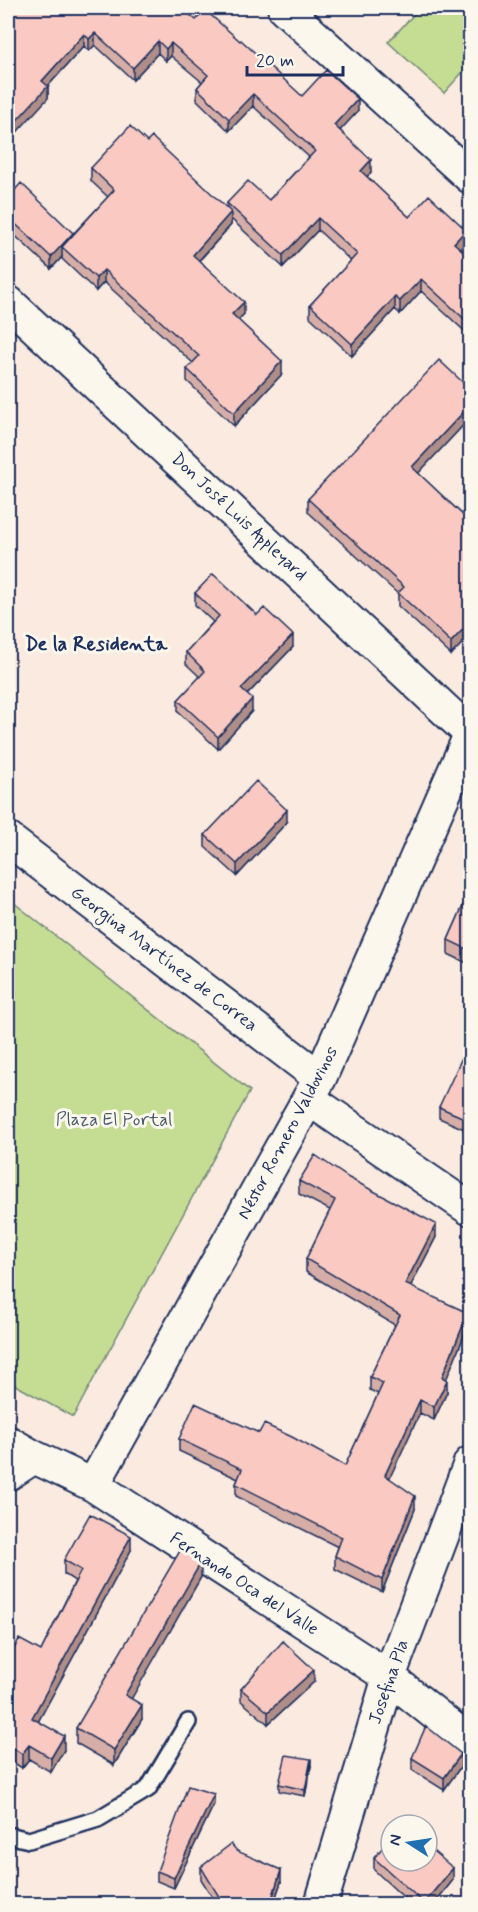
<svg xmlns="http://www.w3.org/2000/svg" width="478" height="1912" font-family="Mynerve,sans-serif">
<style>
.green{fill:#c4dd93;stroke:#708678;stroke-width:1.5}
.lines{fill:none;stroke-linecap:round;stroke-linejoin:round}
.service-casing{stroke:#1b2f5e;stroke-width:20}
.minor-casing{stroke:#1b2f5e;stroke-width:36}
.service{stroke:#fbf7ec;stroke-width:15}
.minor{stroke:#fbf7ec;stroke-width:32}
.wall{fill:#d7aea7;stroke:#1b2f5e;stroke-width:1.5}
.shaded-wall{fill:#af8d88;stroke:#1b2f5e;stroke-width:1.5}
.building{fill:#facac2;stroke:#1b2f5e;stroke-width:1.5}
.labels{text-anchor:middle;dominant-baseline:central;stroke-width:6;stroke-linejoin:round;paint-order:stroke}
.street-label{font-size:18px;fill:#1b2f5e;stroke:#fbf7ec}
.park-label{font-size:18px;fill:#455a6b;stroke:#fbf7ec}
.neighbourhood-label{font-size:20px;font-weight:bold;fill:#1b2f5e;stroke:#fbf7ec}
</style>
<rect width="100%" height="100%" fill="#fbeadf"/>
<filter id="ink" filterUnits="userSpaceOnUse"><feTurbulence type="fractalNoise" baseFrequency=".0167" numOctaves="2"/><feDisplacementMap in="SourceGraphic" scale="12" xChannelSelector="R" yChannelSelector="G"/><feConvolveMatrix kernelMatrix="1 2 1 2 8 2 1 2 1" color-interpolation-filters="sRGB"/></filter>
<g filter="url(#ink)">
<path class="green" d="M420,8H470V64L444,93L388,42Z
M8,898L250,1091L73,1417L8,1381Z"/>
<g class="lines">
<defs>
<path id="service" d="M8,1835L29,1840L98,1819L148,1789L188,1722"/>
<path id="minor" d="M284,8L470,177
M8,302L470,733
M8,839L320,1078
M309,1099L470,1209
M8,1442L34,1457L93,1485L389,1677L470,1742
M8,1474L34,1457
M93,1485L320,1078L470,735
M321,1904L389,1677L470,1463"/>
</defs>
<use href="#service" class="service-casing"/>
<use href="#minor" class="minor-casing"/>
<use href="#service" class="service"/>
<use href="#minor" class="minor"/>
</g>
<path class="wall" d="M8,8L196,20L302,96L358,111L340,130L371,172L367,177L409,217L466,242L460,248L471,258V337L421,291L400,314L395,309L352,356L310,317V305L351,261L318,230L283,267L231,219V225L200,260L244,314L238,320L282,374L234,426L187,381V369L193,363L104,282L96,291L62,259V257L51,269L8,229V198L73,234L108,197L91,181V168L147,142L227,209V203L269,200L309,157L253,106L229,131L197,100V88L202,82L171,56L166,61L158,53L133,80L95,45L89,51L84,46L48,86V98Z
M471,390V417L418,473L467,519L471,516V634L451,655L398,606V594L308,512V499Z
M195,593L257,615L293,647L247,695L252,711L218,749L178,712V700L200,677L186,664V652L213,622L195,605Z
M287,822L237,876L205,847V835Z
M471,888V965L448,954V940Z
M471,1006V1027L466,1026V1014Z
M471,1051V1132L439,1118V1107Z
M299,1181L436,1237L410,1287L468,1326L446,1379L447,1392L434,1420L420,1413L389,1478L415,1509L382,1592L335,1569V1556L338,1547L236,1496V1484L238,1479L179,1451V1439L259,1433L345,1466L378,1394L370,1390V1377L395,1325L306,1272V1259L330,1210L299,1194Z
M131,1550L38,1722L64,1750L51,1772L29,1759L22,1768L8,1759V1661L41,1651L75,1581L64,1574V1560Z
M201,1577L131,1698L142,1719L114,1765L76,1743V1728Z
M314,1682L268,1724L241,1701V1689Z
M412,1758L461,1766L444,1790L412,1770Z
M311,1766L305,1796L279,1791V1784Z
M214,1804L174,1888L157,1881V1871Z
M237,1851L281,1882L273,1905H217L201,1879V1867Z
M374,1858L453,1880L433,1905H412L374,1870Z"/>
<path class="shaded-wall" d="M95,33V45L89,51V39Z
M84,34V46L47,87L48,86V98L8,142V130L42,81Z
M158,41V53L133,80V68Z
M171,43V56L166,61V49Z
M253,94V106L229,131V119Z
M358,99V111L334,137V125Z
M371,160V172L361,184V171Z
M231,212V225L193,267V255Z
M318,218V230L283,267V255Z
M466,230V242L454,255V243Z
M73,233V245L62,247V257L51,269V257Z
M104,270V282L96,291V278Z
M421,279V291L400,314V301Z
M395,297V309L352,356V344Z
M244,302V314L232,326V314Z
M282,361V374L234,426V413Z
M471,404V417L412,480V467Z
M471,621V634L451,655V642Z
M293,635V647L241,701V689Z
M252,699V711L218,749V737Z
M287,810V822L237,876V864Z
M436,1224V1237L405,1297V1284Z
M468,1313V1326L442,1390V1377Z
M447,1380V1392L434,1420V1407Z
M420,1400V1413L385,1488V1475Z
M415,1496V1509L382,1592V1580Z
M131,1536V1550L32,1733V1718Z
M201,1562V1577L125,1710V1695Z
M314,1670V1682L268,1724V1712Z
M142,1705V1719L114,1765V1750Z
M64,1736V1750L51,1772V1758Z
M29,1745V1759L22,1768V1754Z
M461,1754V1766L444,1790V1778Z
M311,1759V1766L305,1796V1790Z
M214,1794V1804L174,1888V1878Z
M453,1868V1880L433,1905H424V1903Z
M281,1870V1882L273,1905H270Z"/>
<path class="building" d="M8,8H182L196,20L205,10L240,41L241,40L302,96L326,70L358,99L334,125L371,160L361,171L409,217L429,195L466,230L454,243L471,258V325L421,279L400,301L395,297L352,344L310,305L357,254L318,218L283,255L227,203L248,181L269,200L315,151L253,94L229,119L197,88L208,75L171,43L166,49L158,41L133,68L95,33L89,39L84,34L42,81L48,86L8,130Z
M130,126L147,142L152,137L231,212L193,255L244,302L232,314L282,361L234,413L187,369L199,356L104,270L96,278L62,247L114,190L91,168Z
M21,183L73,233L51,257L8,217V198Z
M439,360L471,390V404L412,467L467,519L471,516V621L451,642L398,593L404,587L308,499Z
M213,574L257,615L264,608L293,635L241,689L252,699L218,737L178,700L205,671L186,652L219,616L195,593Z
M256,781L287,810L237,864L205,835Z
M471,888V951L448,940Z
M471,1006V1016L466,1014Z
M466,1049L471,1051V1121L439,1107Z
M315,1155L349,1178L436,1224L405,1284L468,1313L442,1377L447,1380L434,1407L420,1400L385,1475L415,1496L382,1580L335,1556L342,1537L236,1484L242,1469L179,1439L195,1403L259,1433L264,1424L292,1437L345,1466L383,1383L370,1377L400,1315L306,1259L335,1200L299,1181Z
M90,1514L131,1536L32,1718L64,1736L51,1758L29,1745L22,1754L8,1745V1661L19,1639L41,1651L81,1570L64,1560Z
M181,1549L201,1562L125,1695L142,1705L114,1750L76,1728Z
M283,1641L314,1670L268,1712L241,1689Z
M426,1726L461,1754L444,1778L412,1758Z
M286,1755L311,1759L305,1790L279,1784Z
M188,1786L214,1794L174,1878L157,1871Z
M391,1837V1861H427V1846L453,1868L424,1903L374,1858Z
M231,1844L237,1851L281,1870L270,1905H224L201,1867Z"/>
</g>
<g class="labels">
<g class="street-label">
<text transform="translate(239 517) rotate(43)">Don José Luis Appleyard</text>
<text transform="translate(164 959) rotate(37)">Georgina Martínez de Correa</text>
<text transform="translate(288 1133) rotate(-62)">Néstor Romero Valdovinos</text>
<text transform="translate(244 1584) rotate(33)">Fernando Oca del Valle</text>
<text transform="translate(389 1682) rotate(-71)">Josefina Pla</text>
</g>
<g class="park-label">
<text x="114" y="1120">Plaza El Portal</text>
</g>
<g class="neighbourhood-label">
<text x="96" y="644">De la Residenta</text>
</g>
</g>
<rect width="478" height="1912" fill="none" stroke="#fbf7ec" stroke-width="30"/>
<rect x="15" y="15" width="448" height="1882" fill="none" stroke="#1b2f5e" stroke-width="2" filter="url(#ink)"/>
<g transform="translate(409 1843) rotate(282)"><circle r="28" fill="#fbf7ec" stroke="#a1a7b3" stroke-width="1.5"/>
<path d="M0-4.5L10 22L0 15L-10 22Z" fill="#1f6fb2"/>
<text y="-9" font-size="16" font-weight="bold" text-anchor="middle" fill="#1b2f5e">N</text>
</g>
<path d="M247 66v9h96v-9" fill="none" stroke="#1b2f5e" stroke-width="3"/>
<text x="256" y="66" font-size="18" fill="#1b2f5e" stroke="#fbf7ec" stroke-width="4.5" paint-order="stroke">20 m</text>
</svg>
